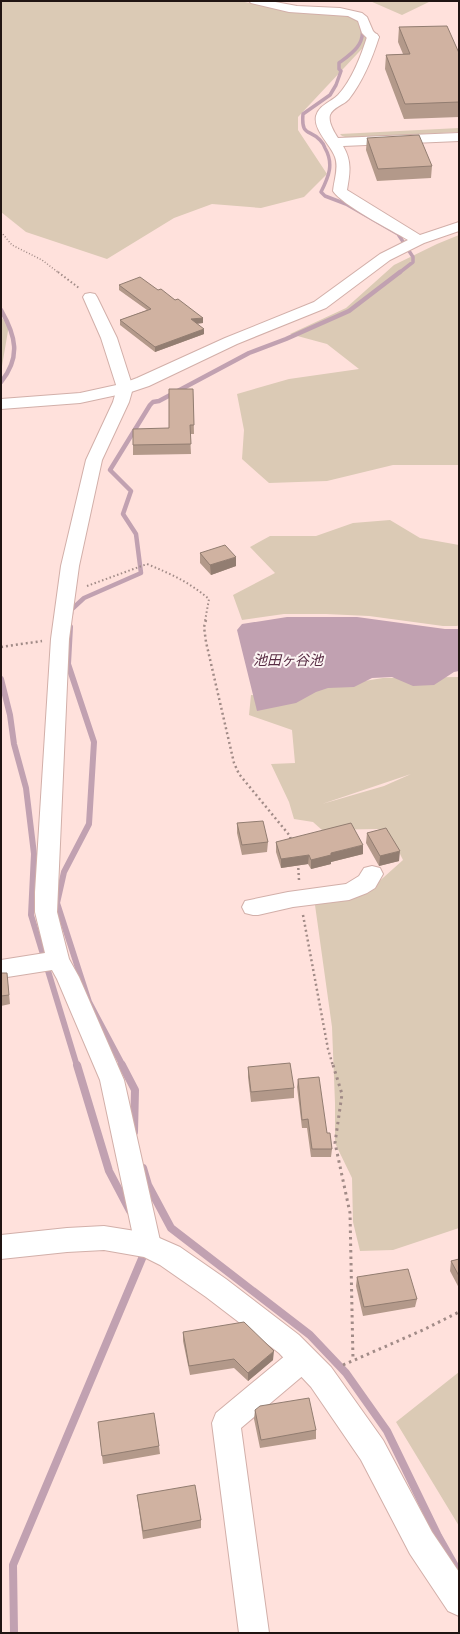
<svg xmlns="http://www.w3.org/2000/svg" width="460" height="1634" font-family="'Nunito Sans','Noto Sans JP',sans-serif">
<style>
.green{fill:#dbcab5;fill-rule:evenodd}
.water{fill:#c1a1b1}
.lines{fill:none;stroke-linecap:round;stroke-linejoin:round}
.stream-far3{stroke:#c1a1b1;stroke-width:3.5}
.stream-far2{stroke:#c1a1b1;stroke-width:4.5}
.stream-far1{stroke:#c1a1b1;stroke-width:6}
.stream{stroke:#c1a1b1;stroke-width:8}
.street-casing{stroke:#d2afa9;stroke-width:2}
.secondary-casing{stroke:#d2afa9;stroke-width:2}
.path-far3{stroke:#a18b87;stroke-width:1.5;stroke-dasharray:1 2;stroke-linecap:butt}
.path-far2{stroke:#a18b87;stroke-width:2;stroke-dasharray:1.5 2.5;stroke-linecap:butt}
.path-far1{stroke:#a18b87;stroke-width:2.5;stroke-dasharray:2 3;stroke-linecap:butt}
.path{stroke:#a18b87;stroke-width:3;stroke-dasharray:2.5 4;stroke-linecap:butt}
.street{fill:#fff;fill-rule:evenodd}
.secondary{fill:#fff;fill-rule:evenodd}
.wall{fill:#b3998a}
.shaded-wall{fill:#927d71}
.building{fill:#d0b2a1;stroke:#927d71}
.labels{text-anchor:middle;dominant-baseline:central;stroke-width:4;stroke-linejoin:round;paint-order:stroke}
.water-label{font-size:14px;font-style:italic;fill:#582c44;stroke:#fcf4f3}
</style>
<rect width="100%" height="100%" fill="#ffe1dc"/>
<path class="green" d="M1,1H240L298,13L347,15L357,19L373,37L298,117V130L327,174L304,197L261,208L212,204L174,218L107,259L26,232L1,212Z
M370,1H431L402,15Z
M459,128V132L348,138L342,136L340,134Z
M459,235V465H393L327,481L269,483L242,459L244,430L237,394L289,379L359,369L327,344L290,334L346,308L394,265L437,244Z
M1,317L9,325L1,372Z
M390,520L420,538L459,545V625L457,626H443L369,616L326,614H284L242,620L233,595L275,573L250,547L270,536H316L353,523Z
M459,677V1228L393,1250L360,1251L353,1222L352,1178L335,1143V1103L332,1027L315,905L365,894L403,860L391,836L378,829L322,830L313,822L294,819L289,802L271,764L295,763L292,730L249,715L251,695L299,697L327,687L383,678ZM411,774L384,786L322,804Z
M459,1372V1526L396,1422Z"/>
<path class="water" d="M287,617H357L445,629H459V671L454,672L434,685L413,686L392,677L372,678L354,687L328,688L316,692L296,703L257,711L237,630L242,624Z"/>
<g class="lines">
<path class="stream-far3" d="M362,28C365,45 351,54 339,63V69L341,71L336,85L330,95L303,114C301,137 310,129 320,140C322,142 324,145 325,148C334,164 329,176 321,192L325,196L346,204L398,234L413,257V262L399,273"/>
<path class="stream-far2" d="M1,310C16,336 21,357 1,382
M71,614V610L84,598L141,573L136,534L123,514L131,491L110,470L150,405L153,402L159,401L249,353L286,339L349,311L400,272"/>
<path class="stream-far1" d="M70,627L68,664L94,742L89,824L64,872L57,903L89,1002L123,1066
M1,679L10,715L14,744L26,788L34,854L31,915L77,1066"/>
<path class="stream" d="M77,1065L109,1171L130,1211
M122,1065L135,1090L134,1132
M143,1168L148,1185L171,1228L310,1335L346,1373L387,1431L438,1536L459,1573
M14,1633L13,1565L146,1249"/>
<defs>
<path id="street" d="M249,1H270L297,6L340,8L362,13L367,17L373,31L379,37L377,40H369L362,33L358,21L348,16L289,12L251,3Z
M90,293L95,294L97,297L117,338L133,388L129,402L102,460L79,566L69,639L57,912L69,959L79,977L124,1080L161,1245L157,1253L148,1257L139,1253L135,1245L100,1080L57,979L52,970L1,978V960L45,953L35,912V892L51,639L61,566L86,460L113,402L117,388L101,338L83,297L85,294Z
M372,866L380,868L383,874L375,888L367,893L349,900L293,907L258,915H253L245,913L242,907L245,901L288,892L346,884L359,876L364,868Z
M302,1346L312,1350L316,1359L312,1368L241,1428L269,1633H239L212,1423L216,1413L292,1350Z"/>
<path id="secondary" d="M373,33L377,34L379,37C372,59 363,81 349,99C344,105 333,107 330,115C328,122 334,132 338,138L459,133V141L343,146C352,161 350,173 347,190L420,235L459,222V231L424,243L390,260L326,308L237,344L149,386L131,392L80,403L1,409V399L80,393L121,384L137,378L225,338L314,302L380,254L408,240C391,230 342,205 333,191C334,180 339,168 335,157C331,145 313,130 316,116C319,105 331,102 338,95C352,80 361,56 367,37L369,34Z
M104,1226L148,1233L180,1247L226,1279L299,1335L331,1367L383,1440L432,1532L459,1572V1616L448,1611L410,1554L361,1460L311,1387L279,1353L206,1297L160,1265L144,1257L104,1250L67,1252L1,1259V1235L67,1228Z"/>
</defs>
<use href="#street" class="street-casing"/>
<use href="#secondary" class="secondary-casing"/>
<path class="path-far3" d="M1,232L12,245L42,260L59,273"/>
<path class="path-far2" d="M58,272L79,288
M87,586L147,564C171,574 189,582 209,599L205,621"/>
<path class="path-far1" d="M206,620L204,627L206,642L234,763L239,774L290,836L291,841
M1,647L42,641
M298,863L299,880
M303,915L328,1049L333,1066"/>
<path class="path" d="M333,1065L342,1094L335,1143L350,1213L353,1360
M343,1365L423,1330L459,1312"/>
<use href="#street" class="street"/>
<use href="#secondary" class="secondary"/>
</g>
<path class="wall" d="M399,27L459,53V117L404,119L385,69L386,55L403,54L398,42Z
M367,138L432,166L431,178L377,181L366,150Z
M119,285L158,290L175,300L203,318V323L196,324L204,334L155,352L120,325V320L147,310L119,290Z
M193,389L194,434H190L191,454L133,455V445L169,428Z
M200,553L236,566L211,575L200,563Z
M237,823L268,842L267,852L242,855L237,833Z
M367,833L399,861L379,866L366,843Z
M276,842L363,854L331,862V864L311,869L308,864L281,868L276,852Z
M1,973H7L10,1004L1,1006Z
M248,1067L294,1088V1098L251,1102L248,1077Z
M298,1079L327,1133L332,1149L331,1157H311L307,1128H302L297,1087Z
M459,1259V1288L450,1271L451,1261Z
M357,1277L417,1299L415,1307L363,1316L356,1286Z
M183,1332L273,1360L248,1381L234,1368L190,1375L183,1341Z
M255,1410L316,1430V1439L260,1448L254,1419Z
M98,1422L159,1446L160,1454L103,1464Z
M137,1495L201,1520V1528L143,1539Z"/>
<path class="shaded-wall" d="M203,318V323L191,324V319Z
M204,329V334L155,352V347Z
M236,557V566L211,575L210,565Z
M363,845V854L331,862V864L311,869V860L331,853Z
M400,851L399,861L379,866L380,856Z
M309,855L308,864L281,868V859Z
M274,1351L273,1360L248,1381V1373Z"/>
<path class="building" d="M447,26L459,53V102L405,104L386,55L410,54L399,27Z
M419,135L432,166L378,169L367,138Z
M140,277L158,290L161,289L175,300L178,299L203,318L191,319L204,329L155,347L120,320L151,309L119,285Z
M169,389H193L194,425H190L191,444L133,445V429L169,428Z
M225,545L236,557L210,565L200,553Z
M263,821L268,842L242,845L237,823Z
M351,823L363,845L331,853V855L311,860L309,855L281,859L276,842Z
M386,828L400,851L380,856L367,833Z
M1,973H7L9,995L1,996Z
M290,1063L294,1088L251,1092L248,1067Z
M319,1077L327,1133H330L332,1149H312L308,1119L302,1120L298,1079Z
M459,1259V1276L451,1261Z
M408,1269L417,1299L364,1307L357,1277Z
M244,1322L274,1351L248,1373L234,1359L189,1366L183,1332Z
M309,1398L316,1430L261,1440L255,1410L260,1406Z
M154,1413L159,1446L102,1456L98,1422Z
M195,1485L201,1520L143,1531L137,1495Z"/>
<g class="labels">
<g class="water-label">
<text x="288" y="660">池田ヶ谷池</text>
</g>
</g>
<rect width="460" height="1634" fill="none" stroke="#201412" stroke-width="4"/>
</svg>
